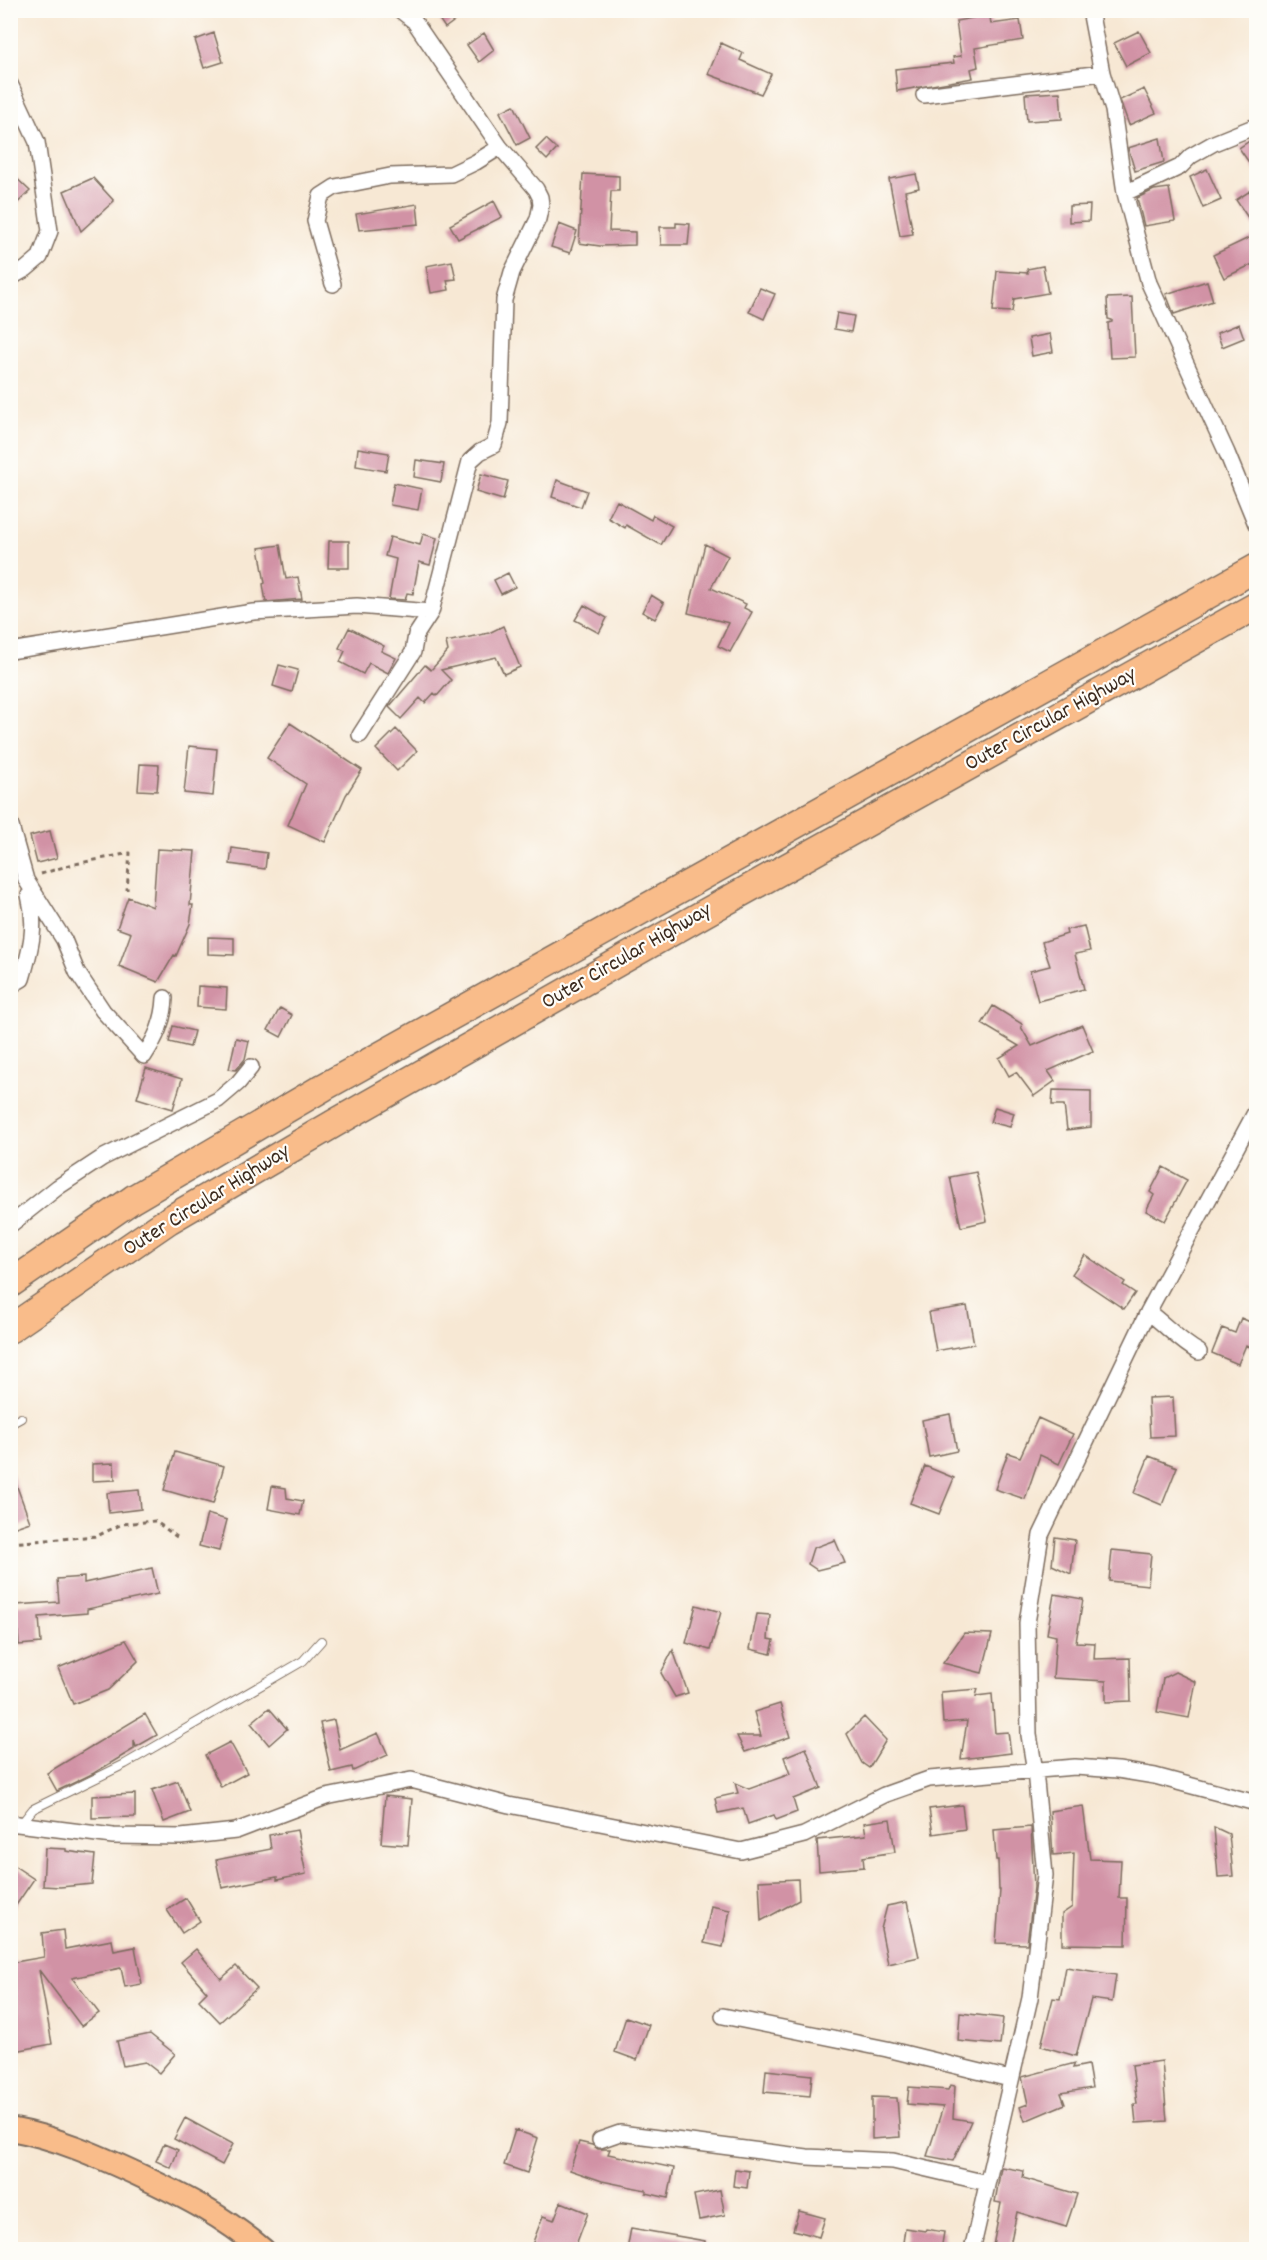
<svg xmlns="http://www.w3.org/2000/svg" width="1267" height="2260" font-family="Dekko,sans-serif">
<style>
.building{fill:#d192a5}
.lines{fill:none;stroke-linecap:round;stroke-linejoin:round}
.service-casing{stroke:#7d6c5e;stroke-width:10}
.minor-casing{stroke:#7d6c5e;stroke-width:18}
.primary-casing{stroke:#7d6c5e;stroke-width:26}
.motorway-casing{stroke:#7d6c5e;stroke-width:30}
.path{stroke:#7d6c5e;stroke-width:3;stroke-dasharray:4.5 4.5;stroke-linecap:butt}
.service{stroke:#fff;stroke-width:8}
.minor{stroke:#fff;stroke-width:15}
.primary{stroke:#f9bc8a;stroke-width:22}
.motorway{stroke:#f9bc8a;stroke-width:27}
.labels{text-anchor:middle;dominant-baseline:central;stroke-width:4.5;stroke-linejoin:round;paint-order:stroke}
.street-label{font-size:22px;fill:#3b2a1e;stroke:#fdfcf7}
</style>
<rect width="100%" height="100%" fill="#fdfcf7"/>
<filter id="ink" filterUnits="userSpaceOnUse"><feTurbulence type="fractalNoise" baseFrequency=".0167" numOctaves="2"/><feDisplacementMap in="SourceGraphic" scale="12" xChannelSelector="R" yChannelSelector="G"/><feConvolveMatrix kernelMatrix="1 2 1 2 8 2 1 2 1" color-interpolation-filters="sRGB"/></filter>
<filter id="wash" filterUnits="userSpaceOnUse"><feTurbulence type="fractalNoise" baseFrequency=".008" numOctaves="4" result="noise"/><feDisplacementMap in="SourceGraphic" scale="24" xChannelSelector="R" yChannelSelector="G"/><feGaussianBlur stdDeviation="1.35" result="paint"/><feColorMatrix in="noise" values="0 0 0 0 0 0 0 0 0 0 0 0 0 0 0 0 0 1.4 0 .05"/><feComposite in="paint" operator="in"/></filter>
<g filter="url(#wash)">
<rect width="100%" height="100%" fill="#f7e8d4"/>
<g id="blocks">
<path class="building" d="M433,10H469L445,28Z
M989,10L991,24L1020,20L1023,40L975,48L978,67L971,69L973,78L897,91L895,69L954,63L953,57L961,56L956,21L973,18L972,13Z
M1139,31L1151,53L1126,66L1114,43Z
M214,33L223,62L204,68L195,40Z
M484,33L494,50L479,62L467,45Z
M721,43L743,53L740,60L771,74L761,94L708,74Z
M1144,89L1156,113L1129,125L1120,100Z
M1060,92L1062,119L1027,121L1025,94Z
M514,105L530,138L517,145L500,112Z
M1257,136V174L1239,148Z
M1160,138L1164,162L1135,171L1128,148Z
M546,139L557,149L547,160L536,149Z
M1207,169L1221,200L1203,208L1190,177Z
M10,172L30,191L10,210Z
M583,174L619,176V191H611L609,231L635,232V245L600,246L579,243Z
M916,174L919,188L905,191L913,234L900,236L889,179Z
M93,178L114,201L81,231L64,191Z
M1169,188L1175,221L1144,226L1137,198L1154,190Z
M1250,191L1257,201V231L1236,200Z
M494,201L502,217L458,239L450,225Z
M417,204L419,224L359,230L356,214Z
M1090,205L1089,221L1069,222V206Z
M676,223L690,224L688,245H661L660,227H676Z
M559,224L577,231L570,253L551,247Z
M1257,234V262L1224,278L1213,255Z
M452,261L456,279L447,280L449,290L431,293L426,266Z
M1043,266L1048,293L1014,299L1012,312L993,311L997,271L1028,273L1027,269Z
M1207,281L1213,301L1174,314L1166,294Z
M760,288L775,294L764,319L749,312Z
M1132,297L1135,357L1110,358L1108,323L1112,322V320L1108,319L1107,298Z
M837,313L854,316L851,332L834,329Z
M1239,324L1244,338L1222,347L1217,333Z
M1050,334L1053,352L1032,356L1029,338Z
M358,448L389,453L386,471L356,466Z
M416,460L444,464L441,482L414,477Z
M481,474L508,481L503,500L476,492Z
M557,480L587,491L581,507L552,497Z
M394,483L422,489L418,510L390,505Z
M617,501L651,520L653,515L672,526L661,545L626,525L625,528L608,518Z
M423,534L437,538L430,565L419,562L413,594L407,593L405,600L389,599L396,559L385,556L390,537L420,545Z
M329,541H349V568H328Z
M705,544L728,556L711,588L746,604L744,608L752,612L730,652L718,646L729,623L688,613Z
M280,545L286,579L298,577L302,599L266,602L263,584L265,583L259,548Z
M508,573L515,587L501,594L494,580Z
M651,595L664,603L655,619L642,612Z
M584,605L607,618L599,633L575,620Z
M503,626L520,667L504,674L496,657L441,670L451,680L437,696L434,693L425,703L420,698L401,719L389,707L425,665L431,670L448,651L446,642L489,633Z
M349,628L384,646L381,651L396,658L388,673L369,663L363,674L340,662L345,651L339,648Z
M279,665L298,670L292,692L273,686Z
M290,723L362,770L346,795L325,842L288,825L306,784L267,758Z
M396,729L417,751L397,771L376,749Z
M189,746L217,749L213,796L184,793Z
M140,764L159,765L157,791L138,790Z
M50,831L57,858L37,863L30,836Z
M232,848L267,853L265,869L230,864Z
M157,849L195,851L190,905H193L190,924L176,956L174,955L158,982L119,966L131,933L117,928L128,897L153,907Z
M1084,926L1090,951L1075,954L1084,989L1038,1001L1030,971L1050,966L1042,942L1067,934L1066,930Z
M208,937L234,938V955L208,954Z
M198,986L227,988L226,1009L197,1007Z
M993,1006L1022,1024L1021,1027L1032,1046L1082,1025L1093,1051L1048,1071L1055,1081L1034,1096L1016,1072L1009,1076L999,1058L1019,1046L982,1024Z
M280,1008L292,1015L281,1037L268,1030Z
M173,1026L194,1031L190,1047L169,1042Z
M236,1038L249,1041L245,1059L236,1070L229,1069Z
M146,1068L182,1079L173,1109L137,1098Z
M1053,1090L1091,1091V1127L1067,1130L1064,1105H1052Z
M995,1107L1014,1113L1010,1127L990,1122Z
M1163,1167L1187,1180L1165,1221L1146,1211L1154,1195L1150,1192Z
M976,1172L987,1221L961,1227L950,1177Z
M1085,1255L1125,1282L1123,1285L1135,1293L1124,1309L1072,1274Z
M967,1306L974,1344L936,1351L929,1312Z
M1241,1318L1257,1325V1350L1246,1345L1238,1364L1212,1353L1222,1328L1235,1333Z
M1173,1397L1175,1436L1150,1437L1148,1398Z
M950,1414L957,1451L929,1457L922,1420Z
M1038,1418L1073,1434L1059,1464L1040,1455L1025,1499L995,1489L1008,1453L1020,1457Z
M175,1452L224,1466L213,1504L164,1490Z
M1149,1456L1177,1467L1162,1505L1134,1493Z
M114,1463L115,1480L92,1481V1464Z
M925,1466L954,1478L939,1514L910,1503Z
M12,1473L30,1522L10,1529V1474Z
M272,1486L286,1488L287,1498L303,1501L300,1515L268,1509Z
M139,1490L141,1509L109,1513L107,1493Z
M207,1514L227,1520L219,1551L199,1546Z
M1055,1537L1075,1540L1071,1574L1052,1565Z
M835,1540L845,1563L817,1570L808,1564L813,1548Z
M1112,1550L1151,1554L1148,1585L1109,1581Z
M152,1568L158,1594L87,1609V1613L39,1617L41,1643L19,1645L16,1605L59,1602L57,1579L84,1577V1583Z
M1054,1594L1083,1599L1076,1642L1095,1643L1094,1659L1130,1658L1131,1701L1106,1702V1681L1053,1678L1056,1636L1047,1634Z
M696,1605L721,1612L710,1650L686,1643Z
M757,1614L770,1615L768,1639L774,1640L771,1654L750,1649Z
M964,1633L992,1634L982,1673L943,1663Z
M126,1640L138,1661L108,1690L73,1704L58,1668Z
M673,1650L688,1693L675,1697L661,1673Z
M1175,1672L1196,1682L1189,1718L1157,1712L1163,1678Z
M978,1689L976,1696L992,1694L995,1733L1008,1732L1011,1753L961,1759L967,1721L943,1723L941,1692Z
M780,1704L790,1737L745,1752L737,1736H761L754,1712Z
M269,1708L287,1729L269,1745L251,1723Z
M145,1714L157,1735L136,1747L134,1740V1749L94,1773L57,1791L47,1773Z
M864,1717L886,1740L869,1768L862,1763L847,1734Z
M334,1720L340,1750L378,1733L388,1755L353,1771L352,1767L331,1772L320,1723Z
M230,1742L247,1773L221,1787L205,1755Z
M806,1748L821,1788L793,1799L797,1812L776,1820L774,1815L748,1824L743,1808L718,1813L715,1798L738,1793L735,1783L749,1789L790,1774L784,1757Z
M178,1781L190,1812L164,1822L152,1790Z
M135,1794V1817L92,1818V1796Z
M385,1796L412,1799L408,1845L381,1843Z
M962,1805L965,1829L933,1834L929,1809Z
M1083,1806L1090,1859L1121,1860L1119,1898H1127L1126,1945L1062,1944V1914L1072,1907L1074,1853L1053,1855L1050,1811Z
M890,1819L895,1852L863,1857L864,1867L819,1871L817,1840L866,1835L864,1823Z
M1031,1827L1034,1887L1027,1944L996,1943L1000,1890H999L998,1860H996L994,1830Z
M1214,1827L1229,1834L1233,1876L1218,1877Z
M297,1830L306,1874L277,1880V1877L222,1888L216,1860L271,1849L269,1835Z
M45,1848L66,1849V1851L95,1855L92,1884L60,1887L43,1886Z
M10,1863L34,1879L10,1914Z
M798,1879L799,1900L761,1921L759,1881Z
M186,1898L200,1921L182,1933L167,1910Z
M907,1902L919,1957L888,1964L881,1929L887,1906Z
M711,1906L730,1910L723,1947L704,1943Z
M63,1930L65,1949L112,1940L114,1951L135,1947L142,1984L125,1987L121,1968L72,1978L99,2013L81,2026L39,1970L52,2044L10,2052V1963L44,1957L42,1933Z
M196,1949L221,1979L236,1966L257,1988L220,2022L199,2000L207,1992L181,1962Z
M1066,1967L1116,1975L1112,2002L1091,1999L1076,2056L1041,2046L1053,1998L1060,1999Z
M960,2013L1003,2018L1000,2045L958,2041Z
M626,2017L649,2025L637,2060L615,2052Z
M150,2034L175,2054L159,2073L145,2062L123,2066L117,2041Z
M1162,2061L1167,2121L1136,2123L1134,2104H1137L1132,2065Z
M1075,2063L1073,2068L1088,2065L1092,2088L1061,2093L1065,2104L1025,2121L1020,2107L1028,2104L1022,2077Z
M766,2070L812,2075L810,2096L764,2092Z
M950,2085L955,2086L953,2118L971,2121L953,2161L927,2156L943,2107L907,2104L909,2087L948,2090Z
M872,2097L897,2098L900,2137L872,2139Z
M185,2118L233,2144L222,2165L174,2139Z
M515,2130L538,2138L527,2173L504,2165Z
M579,2142L592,2145L598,2149H610L608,2154L674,2168L668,2198L646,2193V2190L602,2181L570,2170Z
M164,2144L178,2150L171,2168L156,2161Z
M1001,2167L1024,2171L1023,2178L1077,2194L1066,2227L1017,2212L1009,2250L993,2246L1001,2203L995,2202Z
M735,2169L749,2171L747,2188L733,2186Z
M720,2190L725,2215L699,2220L694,2195Z
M561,2202L588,2213L574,2250H530L543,2216L554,2220Z
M799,2211L825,2218L819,2237L793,2230Z
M631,2228L705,2241V2250H627Z
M905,2228L925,2231L926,2229L944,2232L941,2250H922V2247L903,2243Z"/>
</g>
</g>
<g filter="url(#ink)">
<use href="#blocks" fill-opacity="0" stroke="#7d6c5e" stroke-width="1.5"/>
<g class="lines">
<defs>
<path id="service" d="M10,1424L21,1418
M21,1824L33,1809L125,1764L303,1661L321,1641"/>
<path id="minor" d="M1090,10L1102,73L1113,110L1125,193L1149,283L1227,453L1256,524
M10,84L37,142L50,231L40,257L26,269L10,278
M924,95L1102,73
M1125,193L1180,167L1191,156L1214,143L1256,126
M333,284L315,221L321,196L335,187L390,176L451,174L476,162L500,147
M10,651L253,612L357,606L431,612L470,461L480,452L494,445L500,423L504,300L512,272L538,219L541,205L540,197L536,189L500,147L414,21L400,10
M360,735L413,652L416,635L431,612
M10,823L26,880L64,940L77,972L103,1011L144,1056C156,1038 164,1021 165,998
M10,986L22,979C31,948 37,926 29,895
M10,1225L58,1187L102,1158L218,1100L238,1083L251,1067
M1148,1312C1166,1325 1180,1342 1199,1352
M10,1823L113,1836L181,1837L236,1831L326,1797L411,1780L509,1805L741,1851L804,1835L884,1795L929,1779L1075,1767L1118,1770L1155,1776L1256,1803
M723,2016L887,2049L1010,2079
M600,2140L620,2133L807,2157L893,2161L987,2183
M972,2250L1030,1998L1045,1875L1035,1771L1029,1735L1027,1623L1041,1535L1148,1312L1256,1111"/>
<path id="primary" d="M10,2129C55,2137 96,2155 137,2174C185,2197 222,2215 263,2250"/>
<path id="motorway" d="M10,1284L133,1199L324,1087L1256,568
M10,1329L169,1220L335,1123L703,914L1256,606"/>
</defs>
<use href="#service" class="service-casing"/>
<use href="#minor" class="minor-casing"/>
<use href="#primary" class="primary-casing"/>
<use href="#motorway" class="motorway-casing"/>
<path class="path" d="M41,874L70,865L130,853L127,890
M10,1543L97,1536L122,1524L155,1521L177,1537"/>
<use href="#service" class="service"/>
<use href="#minor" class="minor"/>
<use href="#primary" class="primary"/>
<use href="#motorway" class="motorway"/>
</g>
</g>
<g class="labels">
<g class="street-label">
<text transform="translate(1051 720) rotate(-29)">Outer Circular Highway</text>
<text transform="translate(627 957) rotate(-30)">Outer Circular Highway</text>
<text transform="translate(207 1201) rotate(-32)">Outer Circular Highway</text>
</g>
</g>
<rect width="1267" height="2260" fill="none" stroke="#fdfcf7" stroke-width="36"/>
</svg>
